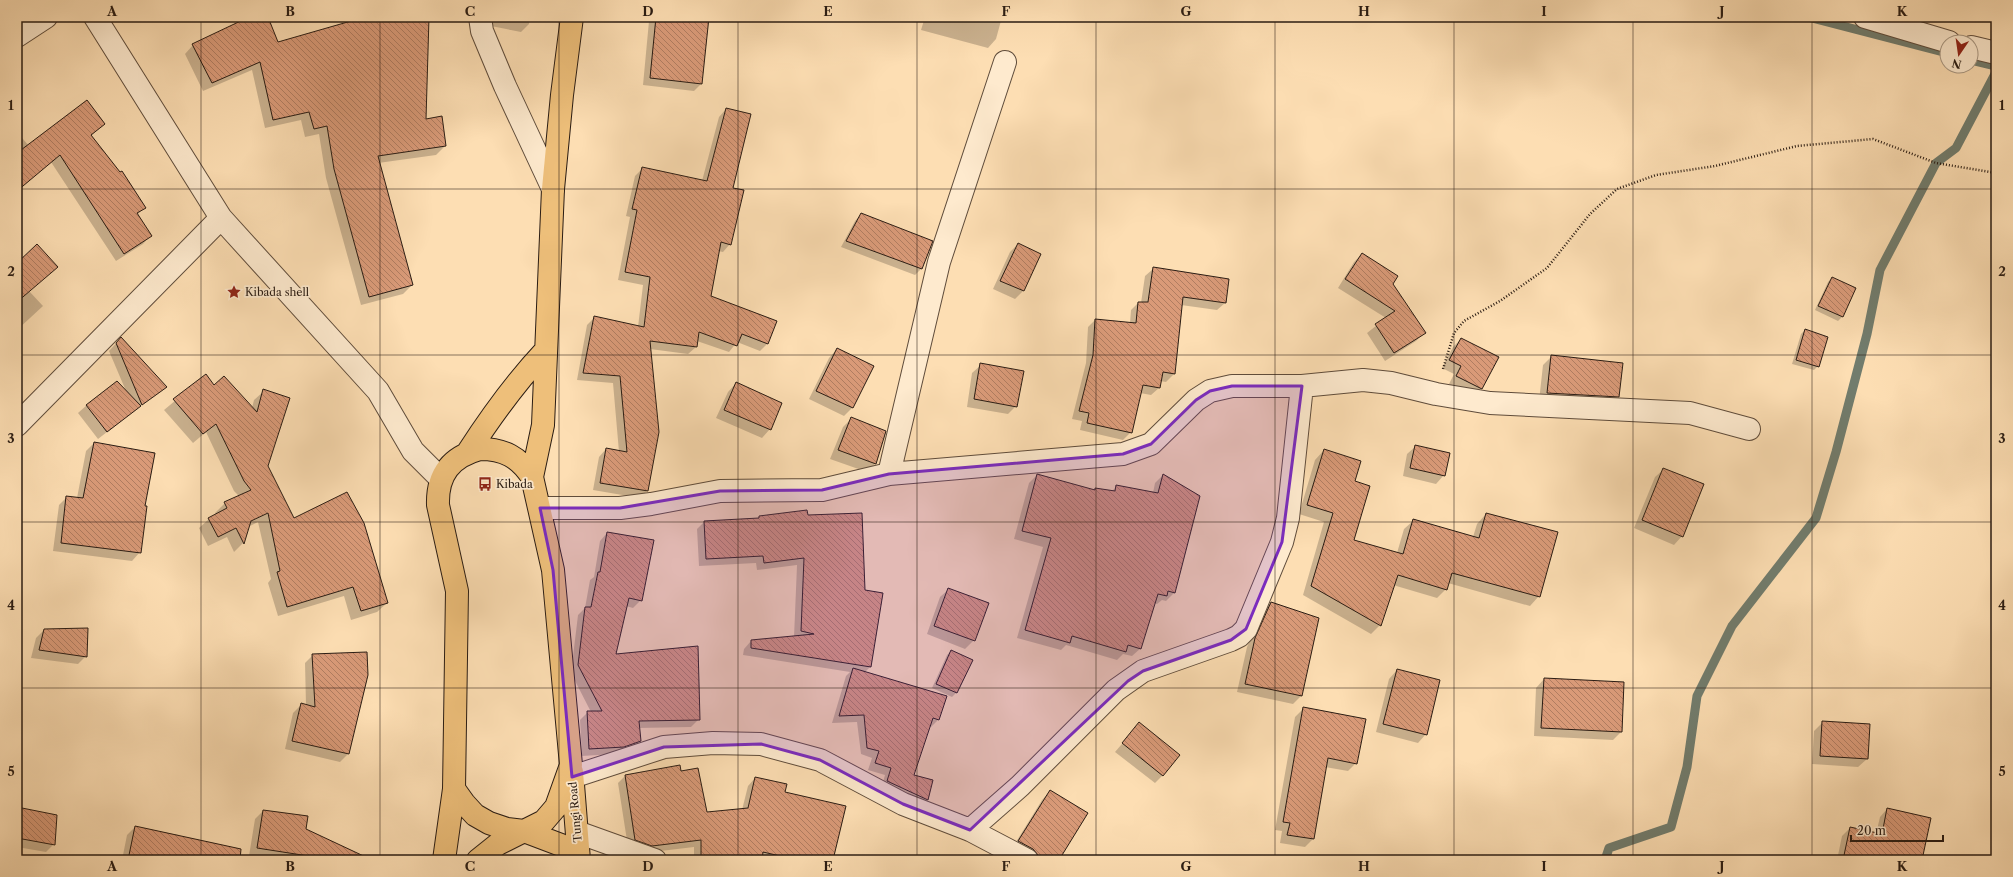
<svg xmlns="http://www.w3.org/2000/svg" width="2013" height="877" font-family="'Libre Caslon Text',serif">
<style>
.shadow{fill:#0003}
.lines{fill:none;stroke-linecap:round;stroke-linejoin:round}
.stream{stroke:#717c6d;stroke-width:9}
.building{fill:url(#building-back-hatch);stroke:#2a1c13}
.minor-casing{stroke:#5f4c3b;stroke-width:24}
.major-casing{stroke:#2a1c13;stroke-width:24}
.path{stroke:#2a1c13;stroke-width:2.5;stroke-dasharray:1 2;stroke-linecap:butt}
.minor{stroke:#feeace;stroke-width:22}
.major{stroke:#eebf7a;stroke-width:22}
.marked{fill:#7b2cbf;fill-opacity:0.2;stroke:#7b2cbf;stroke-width:3;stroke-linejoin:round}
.grid{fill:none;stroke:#2a1c13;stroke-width:1;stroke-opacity:0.55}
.labels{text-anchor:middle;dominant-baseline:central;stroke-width:3.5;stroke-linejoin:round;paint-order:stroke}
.poi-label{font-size:11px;fill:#2a1c13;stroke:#feeace;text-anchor:start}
.street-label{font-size:11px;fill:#2a1c13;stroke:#feeace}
.neatline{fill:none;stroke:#2a1c13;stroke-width:1.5}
.grid-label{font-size:13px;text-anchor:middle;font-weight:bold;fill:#2a1c13}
</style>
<defs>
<pattern id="building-back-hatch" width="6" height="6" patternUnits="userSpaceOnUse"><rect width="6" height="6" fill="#d99a78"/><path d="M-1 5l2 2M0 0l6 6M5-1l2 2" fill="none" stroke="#b07d61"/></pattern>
</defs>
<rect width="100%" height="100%" fill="#fddeb3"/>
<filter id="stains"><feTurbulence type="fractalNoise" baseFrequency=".005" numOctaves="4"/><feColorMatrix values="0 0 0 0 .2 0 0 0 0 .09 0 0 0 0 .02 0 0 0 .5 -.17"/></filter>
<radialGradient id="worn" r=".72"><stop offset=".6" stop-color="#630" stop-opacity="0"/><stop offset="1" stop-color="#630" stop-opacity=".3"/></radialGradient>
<path class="shadow" d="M241,17H267L278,43L368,17H428L425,120L445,146L436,155L378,163L412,285L403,294L361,305L326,178L319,134L305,137L301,120L265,128L252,70L203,91L185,54L193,45L242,22Z
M492,17H530L529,24L521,32L491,26Z
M653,17H708L702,83L694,91L643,85L649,21Z
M925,17H1002L996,39L988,48L921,30Z
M726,109L732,188L730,244L723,252L718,251L710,297L768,343L760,351L737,342L729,352L697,341L696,347L688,354L650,349L647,491L640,498L593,490L599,457L606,449L619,452L613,383L577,380L587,325L595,317L638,327L643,285L618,280L630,217L626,216L635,176L643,168L702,181L719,117Z
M104,124L91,136L145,207L137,215L151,235L143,244L116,261L51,162L17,191V132L29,146Z
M861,214L931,242L921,269L915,275L841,247L855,221Z
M1018,244L1039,254L1023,291L1015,299L993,289L1010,252Z
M1362,254L1392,284L1424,333L1416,341L1385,361L1367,333L1386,318L1338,288L1354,262Z
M17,260L29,291L43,306L17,330Z
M1153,269L1225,303L1217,310L1181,305L1174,374L1166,382L1160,381L1159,388L1151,395L1140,393L1131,432L1123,440L1080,430L1082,421L1072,419L1086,363L1088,327L1095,320L1130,323L1131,310L1138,303H1141L1145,276Z
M1832,278L1855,288L1842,317L1838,321L1815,310L1828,282Z
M1805,330L1818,366L1814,370L1792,364L1801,334Z
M121,338L165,387L98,439L78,413L87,405L126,391L109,351Z
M1461,339L1481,388L1473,397L1449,384L1454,374L1442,368L1453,347Z
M837,349L852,408L844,416L809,399L829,358Z
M1552,356L1618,396L1610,405L1539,401L1543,365Z
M981,365L1016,406L1008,414L967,407L972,373Z
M206,375L214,386L252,408L254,400L264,391L267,466L293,520L387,603L377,612L351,620L344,596L278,616L268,583L271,579L258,522L248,527L243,543L234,552L227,537L208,546L199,528L209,519L216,515L215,513L225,503L239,496L234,491L206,432L193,443L164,410Z
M736,383L781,403L770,429L762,438L716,418L728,392Z
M851,419L875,464L867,472L830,459L843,427Z
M94,443L140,552L132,561L53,551L59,505L67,497L77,498L86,451Z
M1416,446L1444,475L1436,484L1403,476L1407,454Z
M1324,450L1354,482L1353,540L1397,553L1404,529L1414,520L1473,537L1477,524L1486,514L1539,596L1530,606L1448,583L1446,589L1437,598L1393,585L1380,625L1371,634L1303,595L1324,522L1299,514L1315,460Z
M1664,469L1682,536L1674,545L1634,528L1655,477Z
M1037,475L1093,491L1095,489L1111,492L1116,487L1153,493L1155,483L1163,475L1199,496L1174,593L1166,601L1162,600L1157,604L1154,603L1141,648L1132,656L1123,654L1117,660L1066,645L1061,650L1017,638L1043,547L1014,539L1029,483Z
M807,516L864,591L882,594L870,667L865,672L946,696L938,720L931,727L929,726L913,775L932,781L927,800L920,807L881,789L885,775L868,770L872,758L861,754L857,722L832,723L846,676L850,672L743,655L744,649L751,641L794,637L797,565L757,570L756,563L699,566L697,529L704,522L757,519L759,517Z
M607,533L641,600L633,608L626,606L615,655L699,719L691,727L639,728L640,741L632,749L615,754L582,756L580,720L588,712H591L571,673L578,615L585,608L590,580L594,577L600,541Z
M949,589L974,640L965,649L927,634L940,597Z
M1271,603L1301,696L1293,704L1237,692L1247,647L1263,611Z
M44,630L86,656L78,664L31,658L36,638Z
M951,651L971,661L956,693L952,697L932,688L947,655Z
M313,655L348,754L340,762L285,749L293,713L301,705L306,706L305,663Z
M1397,670L1426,734L1418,743L1376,732L1389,679Z
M1544,679L1621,732L1613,740L1534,736L1536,688Z
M1304,708L1356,763L1348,771L1325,767L1313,839L1305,847L1280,843L1282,831L1275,830L1295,717Z
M1823,722L1867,759L1858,767L1812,764L1814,731Z
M1139,724L1163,775L1155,783L1115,752Z
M680,772L706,813L742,810L748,786L755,778L784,793L832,860H694V847L644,853L628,847L618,783L625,776Z
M1050,791L1058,860H1027L1011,850L1042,800Z
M17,808L54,844L46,852L17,847Z
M1887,809L1922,858L1933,860H1837L1842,836L1850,828L1876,834L1880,817Z
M263,811L305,829L352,860H276L249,856L255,819Z
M135,827L179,835V837L235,860H122L127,835Z"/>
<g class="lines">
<path class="stream" d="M1808,17L1947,53
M1971,60L1996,66
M1605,860L1609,848L1671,827L1687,767L1697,696L1732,626L1816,518L1836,452L1867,334L1880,270L1936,163L1956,148L1996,72"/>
</g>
<path class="building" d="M249,17H268L278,42L365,17H429L426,119L442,116L446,146L378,156L413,285L369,297L334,169L327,126L314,129L309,112L273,120L260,62L212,83L192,44Z
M656,17H709L702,84L650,78Z
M87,100L105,124L91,135L120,172L122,171L146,208L137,213L152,236L124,254L60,155L17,191V153Z
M726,108L751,114L733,188L744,190L731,245L721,242L711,296L777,321L768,344L742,334L737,346L699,332L697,347L650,341L659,432L648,491L600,483L606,448L627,452L620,376L583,373L594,316L644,327L650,277L625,272L637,210L632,209L642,167L707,181Z
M861,213L933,241L922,269L846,241Z
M1018,243L1041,254L1024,291L1000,281Z
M37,244L58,267L17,302V263Z
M1362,253L1398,276L1393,284L1426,333L1394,353L1375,324L1395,311L1345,279Z
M1153,267L1229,279L1226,303L1183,297L1175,374L1163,372L1160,388L1143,385L1132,433L1087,423L1089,413L1079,411L1093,355L1095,319L1136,323L1138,302H1148Z
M1832,277L1856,288L1843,317L1818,306Z
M1805,329L1828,337L1819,367L1796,360Z
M121,337L167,387L142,405L116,343Z
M1461,338L1499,357L1482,389L1456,376L1461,366L1449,360Z
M837,348L874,366L853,408L816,391Z
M1551,355L1623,363L1619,397L1547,393Z
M980,363L1024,371L1017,407L974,399Z
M206,374L214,385L224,376L257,412L263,389L290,398L268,466L294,518L347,492L364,523L388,603L361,611L353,587L287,607L277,572L280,571L268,513L251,521L244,544L236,528L218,537L208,518L227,508L224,502L251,490L244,481L216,424L203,434L173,399Z
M117,381L141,406L107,432L86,405Z
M736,382L782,403L771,430L724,410Z
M851,417L886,431L876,464L838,450Z
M94,442L155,453L145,506H147L141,553L61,543L66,496L83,498Z
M1415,445L1450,453L1445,476L1410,468Z
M1324,449L1361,461L1355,481L1370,486L1354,540L1403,554L1413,519L1479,538L1486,513L1558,532L1540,597L1452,573L1447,590L1398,575L1381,626L1311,586L1333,513L1307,505Z
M1663,468L1704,484L1683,537L1642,520Z
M1037,474L1095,490V488L1115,491L1116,485L1158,493L1163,474L1200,496L1175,593L1168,591L1167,596L1158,594L1141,649L1128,645L1126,652L1072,636L1070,643L1025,630L1051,538L1022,531Z
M807,510L808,515L862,513L865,590L883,593L871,667L751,648V640L814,634L801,631L804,558L764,563L763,556L706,559L704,521L759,518V516Z
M607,532L654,540L642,601L629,598L616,654L698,646L700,720L639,721L641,741L624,747L589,749L587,711H602L578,665L585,607H591L598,572H600Z
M948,588L989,603L975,641L934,626Z
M1271,602L1319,618L1302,696L1245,684L1255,638Z
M88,628L87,657L39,650L44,629Z
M951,650L973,660L957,693L936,684Z
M367,652L368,675L349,754L292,741L301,703L315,707L312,654Z
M853,668L947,696L939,720L933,718L914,775L933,780L928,800L887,781L891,768L875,763L879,751L867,748L864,715L839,716Z
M1397,669L1440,680L1427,735L1383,724Z
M1544,678L1624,682L1622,732L1541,728Z
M1303,707L1366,719L1357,764L1328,758L1314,839L1287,835L1290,823L1283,822Z
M1822,721L1870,724L1868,759L1820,756Z
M1139,722L1180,755L1163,776L1122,743Z
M680,765L681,771L698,768L707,812L748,808L755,777L787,784L785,792L846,806L833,860H797L763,852L762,860H701V840L652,846L635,840L625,775Z
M1050,790L1088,813L1059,860H1042L1033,849L1018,841Z
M17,807L57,815L55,845L17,838Z
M1887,808L1931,818L1922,860H1843L1850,827L1882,834Z
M263,810L308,816L306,829L370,859V860H334L257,848Z
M135,826L241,849L240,860H128Z"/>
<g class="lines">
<defs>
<path id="minor" d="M95,17L221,218L378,391L413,451L441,479
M480,17L482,31L505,86L553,189
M1865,17L1949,42
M17,36L46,17
M1971,47L1996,53
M17,425L221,218
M889,474L939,262L1005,62
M540,508H620L651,504L720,491L822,490L889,474L1123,454L1151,444L1196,400L1210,391L1232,386H1302L1363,380L1391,383L1436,394L1490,403L1690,413L1749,429
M572,777L664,747L713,743L761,744L820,760L903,804L970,830L1027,860
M970,830L1020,786L1116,690L1143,671L1231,640L1239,636L1246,629L1282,542L1288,518L1302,386
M577,832L655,860"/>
<path id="major" d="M480,449C504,449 519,457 532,477L553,570L571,765L556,807L544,821L524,831L507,829L489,823L475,815L464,803L454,789L457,591L438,505C437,474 451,457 480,449Z
M468,452C492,415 515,383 545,351
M532,477L543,425L553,189L562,95L572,17
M572,772L579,860
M444,860L454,789
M478,860L498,844L524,831L561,845L579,859"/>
</defs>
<use href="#minor" class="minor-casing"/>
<use href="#major" class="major-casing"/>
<path class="path" d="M1443,369L1454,333L1464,321L1500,301L1547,268L1590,214L1617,189L1656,175L1715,166L1797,146L1873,139L1936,163L1996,173"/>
<use href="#minor" class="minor"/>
<use href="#major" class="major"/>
</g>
<path class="marked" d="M1232,386H1302L1282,542L1246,629L1231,640L1143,671L1128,681L970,830L903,804L820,760L761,744L664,747L572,777L553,570L540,508H620L720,491L822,490L889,474L1123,454L1151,444L1196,400L1210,391Z"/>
<path class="grid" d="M201,17V860M380,17V860M559,17V860M738,17V860M917,17V860M1096,17V860M1275,17V860M1454,17V860M1633,17V860M1812,17V860M17,189H1996M17,355H1996M17,522H1996M17,688H1996"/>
<defs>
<symbol id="sight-bare" viewBox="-9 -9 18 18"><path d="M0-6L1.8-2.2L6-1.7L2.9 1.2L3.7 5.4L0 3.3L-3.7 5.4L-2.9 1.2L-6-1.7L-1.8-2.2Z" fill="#8f2418" stroke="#feeace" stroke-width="2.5" paint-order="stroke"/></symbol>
<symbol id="bus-bare" viewBox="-9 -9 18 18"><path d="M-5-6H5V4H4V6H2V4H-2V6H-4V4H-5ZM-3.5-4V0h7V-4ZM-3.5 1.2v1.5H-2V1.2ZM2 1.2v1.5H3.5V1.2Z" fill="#8f2418" stroke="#feeace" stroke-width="2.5" paint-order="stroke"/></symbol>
</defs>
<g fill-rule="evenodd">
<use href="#sight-bare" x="224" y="282" width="20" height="20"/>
<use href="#bus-bare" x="475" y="474" width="20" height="20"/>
</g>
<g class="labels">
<g class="poi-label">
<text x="245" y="292">Kibada shell</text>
<text x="496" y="484">Kibada</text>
</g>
<g class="street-label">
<text transform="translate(575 812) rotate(-95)">Tungi Road</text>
</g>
</g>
<rect width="2013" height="877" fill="none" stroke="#fddeb3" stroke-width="44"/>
<g transform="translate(1959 54) rotate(193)"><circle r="19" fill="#feeace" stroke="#a99883"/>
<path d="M0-3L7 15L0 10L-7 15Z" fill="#8f2418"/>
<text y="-6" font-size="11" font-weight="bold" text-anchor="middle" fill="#2a1c13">N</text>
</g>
<path d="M1851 835v6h92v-6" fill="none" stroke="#2a1c13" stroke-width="2"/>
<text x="1857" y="835" font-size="12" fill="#2a1c13" stroke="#feeace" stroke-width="3" paint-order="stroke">20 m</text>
<rect x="22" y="22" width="1969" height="833" class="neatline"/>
<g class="grid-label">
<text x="112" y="16">A</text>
<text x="290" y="16">B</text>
<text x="470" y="16">C</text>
<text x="648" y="16">D</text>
<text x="828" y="16">E</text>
<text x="1006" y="16">F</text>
<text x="1186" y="16">G</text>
<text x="1364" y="16">H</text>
<text x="1544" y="16">I</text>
<text x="1722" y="16">J</text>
<text x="1902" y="16">K</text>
<text x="11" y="110">1</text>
<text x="2002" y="110">1</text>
<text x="11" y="276">2</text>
<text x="2002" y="276">2</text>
<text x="11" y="443">3</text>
<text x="2002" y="443">3</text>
<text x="11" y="610">4</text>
<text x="2002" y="610">4</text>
<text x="11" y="776">5</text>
<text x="2002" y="776">5</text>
<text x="112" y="871">A</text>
<text x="290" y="871">B</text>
<text x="470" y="871">C</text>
<text x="648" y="871">D</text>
<text x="828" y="871">E</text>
<text x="1006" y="871">F</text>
<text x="1186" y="871">G</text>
<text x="1364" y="871">H</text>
<text x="1544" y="871">I</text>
<text x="1722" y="871">J</text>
<text x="1902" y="871">K</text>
</g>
<rect width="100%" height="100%" filter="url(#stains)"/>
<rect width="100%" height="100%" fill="url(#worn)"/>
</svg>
